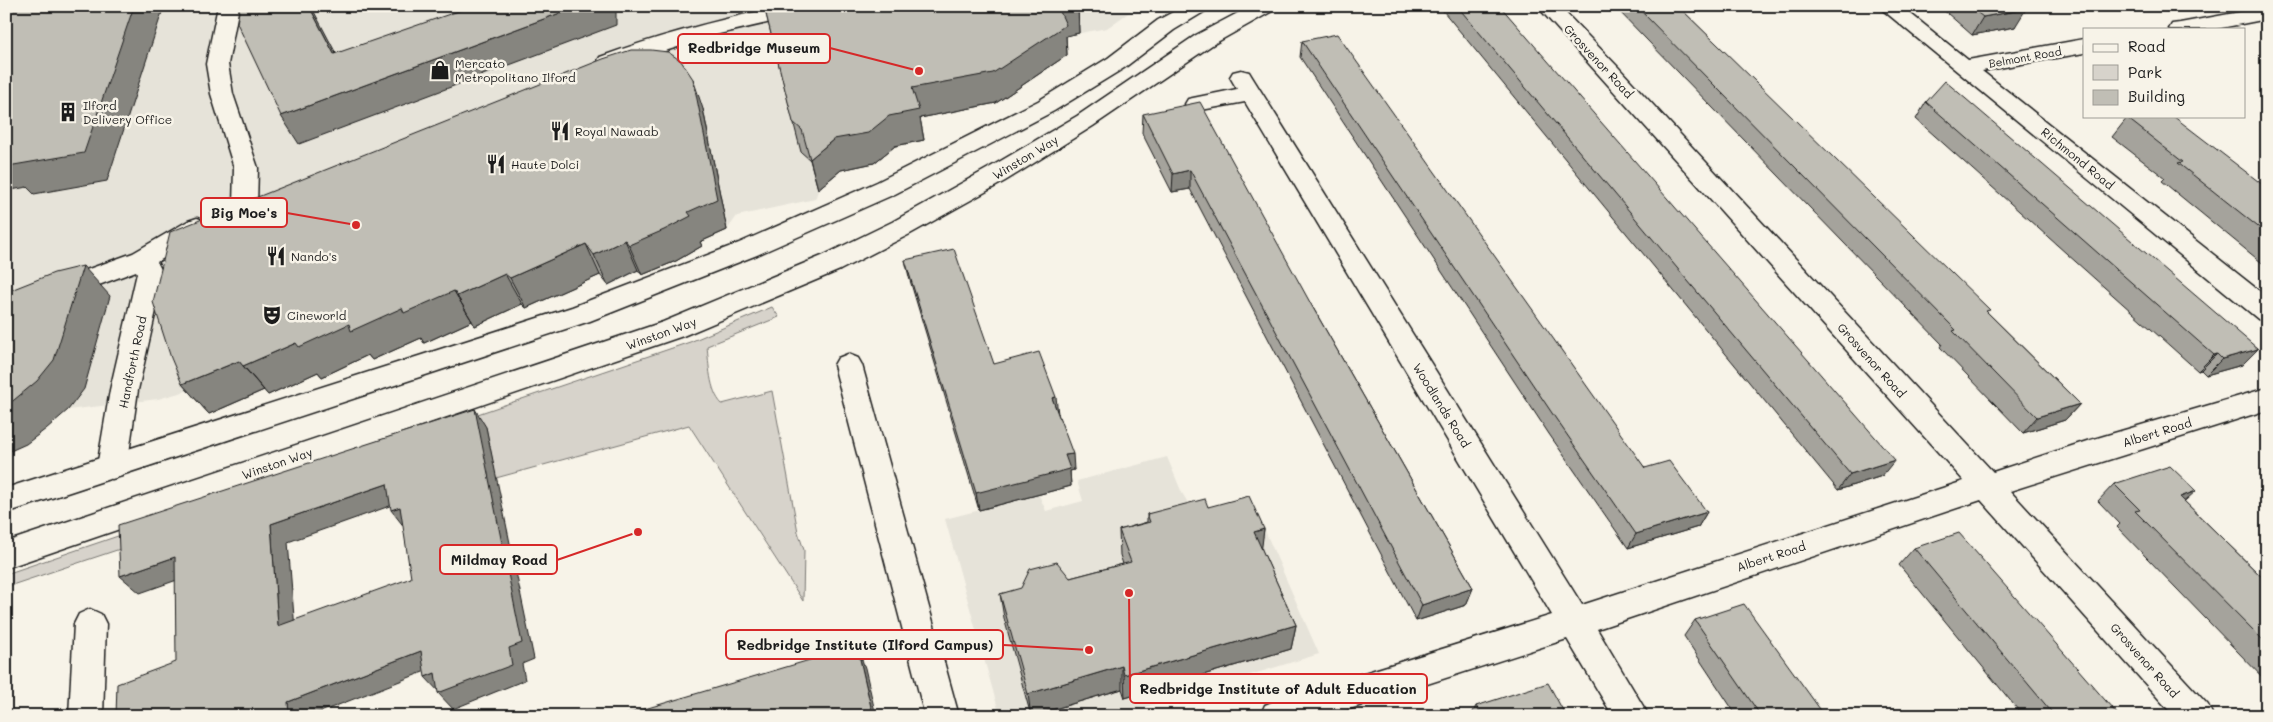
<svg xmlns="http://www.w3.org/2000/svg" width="2273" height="722" font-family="Mali,sans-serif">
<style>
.built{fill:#e6e3d9}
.green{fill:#d7d3cb;stroke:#7a7874}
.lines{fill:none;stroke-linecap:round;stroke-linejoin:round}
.minor-casing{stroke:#1c1c1c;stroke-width:3}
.major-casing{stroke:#1c1c1c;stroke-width:3}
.minor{fill:#f7f3e8;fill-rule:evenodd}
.major{fill:#f7f3e8;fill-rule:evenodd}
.wall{fill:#a5a39c;stroke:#1c1c1c}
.shaded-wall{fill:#86857f;stroke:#1c1c1c}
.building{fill:#c0beb5;stroke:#1c1c1c;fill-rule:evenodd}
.labels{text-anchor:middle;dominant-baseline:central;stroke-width:5;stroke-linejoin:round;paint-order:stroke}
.far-street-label{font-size:11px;fill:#1c1c1c;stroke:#f7f3e8}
.street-label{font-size:12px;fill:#1c1c1c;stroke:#f7f3e8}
.poi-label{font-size:12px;fill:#1c1c1c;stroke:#f7f3e8;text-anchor:start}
.leader{fill:none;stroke:#d62828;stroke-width:2}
.callout-dot{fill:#d62828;stroke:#f7f3e8;stroke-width:2}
.callout{fill:#f7f3e8;stroke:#d62828;stroke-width:2}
.callout-label{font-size:14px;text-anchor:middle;font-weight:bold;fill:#1c1c1c}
</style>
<rect width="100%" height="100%" fill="#f7f3e8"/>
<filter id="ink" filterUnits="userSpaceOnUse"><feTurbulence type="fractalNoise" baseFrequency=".02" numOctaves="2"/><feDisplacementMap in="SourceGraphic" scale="10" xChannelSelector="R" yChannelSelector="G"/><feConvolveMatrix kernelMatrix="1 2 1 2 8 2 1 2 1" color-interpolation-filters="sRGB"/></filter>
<g filter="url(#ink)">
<path class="built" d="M6,6H1138L1107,28L1060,37L1067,55L996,103L946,113L912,102L924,140L879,150L881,158L874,163L837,170L832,177L822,180L815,199L737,216L727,230L700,242L702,246L642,275L638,270L608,285L600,275L526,308L521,304L475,326L472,321L424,343L422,338L372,360L370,354L322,377L318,372L268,395L264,390L209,414L197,388L158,399L68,410L26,444L6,453Z
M1167,457L1182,493L1206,532L1259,517L1319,654L1116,716H1000L945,519L1039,495L1046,511L1083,501L1077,481Z"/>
<path class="green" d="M772,307L779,317L707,346C709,363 709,391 722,404L772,391L798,532L804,550L803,601L689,425L496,478L486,427L6,587V574L690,342Z"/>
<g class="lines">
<defs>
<path id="minor" d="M218,6H239L228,64L233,94L258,168L257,206L254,212L245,214L236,212L233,206L234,168L211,94L206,64Z
M783,6H827L824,10L719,34L608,69L600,67L597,62L600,57C660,35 721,19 783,6Z
M1537,6H1559L1618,67L1993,472L2087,441L2267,388V410L2010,491L2208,705L2213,716H2174L1981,500L1597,629L1649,716H1613L1567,639L1328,716H1260L1265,705L1277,700L1552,615L1245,102L1196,111L1188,109L1185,104L1188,99L1237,89L1230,77L1233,72L1241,70L1249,72L1252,77L1582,605L1964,481Z
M1878,6H1901L1968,60L2084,39V53L1982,71L2267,297V322L2258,319Z
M2267,7V19L2216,29H2169L2172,24L2180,23Z
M197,218L206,221L210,227L206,233L157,262L163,273L160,293L138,390L127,467L122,476L112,479L102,476L97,467L110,390L137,273L136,271L6,320V299L133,253L188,221Z
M848,354L858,358L862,365L959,716H925L834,365L838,358Z
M90,609L101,614L106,624L103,716H69L74,624L79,614Z"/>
<path id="major" d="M1184,6H1210L1207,10L1174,30L1124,68L1054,111L895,194L757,255L590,321L6,513V488L572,307L739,243L877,182L1038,101L1108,58L1158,20Z
M1251,6H1277L1274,10L1212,45L1093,126L1005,181L910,234L840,270L683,336L6,568V542L663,322L822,256L892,222L987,169L1077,116L1196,35Z"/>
</defs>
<use href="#minor" class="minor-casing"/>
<use href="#major" class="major-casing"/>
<use href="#minor" class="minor"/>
<use href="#major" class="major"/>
</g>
<path class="wall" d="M764,6H1078L1079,33L1066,36L1067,55L996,103L920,118L924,140L895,146L874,163L841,170L818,189L810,160L801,152Z
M1439,6H1500L1882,476L1838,490Z
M1614,6H1678L2080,404L2065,420L2023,433L1940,347L1942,344Z
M1939,6H2022L2015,27L1972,35Z
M1302,41L1645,468L1707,512L1698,527L1628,548L1549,434L1300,57Z
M1926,102L2258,349L2242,365L2206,375L2201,370L2198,371L1916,119Z
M703,109L727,230L700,242L702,246L676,261L642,275L638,270L608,285L600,275L526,308L522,304L475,326L472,321L424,343L421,338L372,360L368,355L322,377L318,372L268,395L264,390L209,414L182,384Z
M1143,114L1312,306L1473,588L1466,605L1416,621L1190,189L1172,192L1142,133Z
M2127,118L2267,188V267L2162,181L2165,178L2112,137Z
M905,260L994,364L1058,413L1074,470L1070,471L1071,486L979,510L909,277Z
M2114,484L2184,501L2267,582V682L2117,527L2120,524L2098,501Z
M1208,507L1264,529L1261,548L1296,625L1291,649L1125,698L1122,689L1031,716L1004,618L1000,594L1070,578L1123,564L1120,555L1119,530L1147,522V514Z
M1914,548L2119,716H2023L1899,565Z
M1695,620L1825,716H1737L1684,636Z
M1476,706L1566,716H1471Z"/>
<path class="shaded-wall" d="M134,6H164L107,181L34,194L27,187L6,191V157Z
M309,6H311L351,82L334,54Z
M579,6H615L616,9V25L299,144L281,116Z
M1063,6H1078L1079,33L1066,36L1067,55L996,103L920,118L924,140L895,146L874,163L841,170L818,189L810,159L834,139L912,88L1058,7Z
M2026,9L2015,27L1972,35L1983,17Z
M693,79L703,109L727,230L700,242L702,246L676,261L642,275L629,245L688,212Z
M1190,170V189L1172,192L1173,174Z
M625,240L638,270L608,285L594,255Z
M586,244L600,275L526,308L510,278Z
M83,266L110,296L84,389L68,410L46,429L26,444L6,453V406Z
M505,274L522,304L475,326L457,296Z
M454,291L472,321L424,343L421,338L372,360L368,355L322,377L318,372L268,395L243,366L296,343L349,324Z
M2258,349L2242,365L2206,375L2222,359Z
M2217,354L2201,370L2198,371L2214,355Z
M239,361L264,390L209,414L182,384Z
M1056,397L1058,414L1052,398Z
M2080,404L2065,420L2023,433L2037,417Z
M475,409L486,427L534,659L522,664L525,680L453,709L438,693L509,648Z
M1073,454L1074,470L1070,471L1071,486L979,510L976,493L1065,455Z
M1895,460L1882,476L1838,490L1850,474Z
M387,484L401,502L288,542L296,642L278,626L271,524Z
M2196,491L2178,507L2180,497Z
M400,507L405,528L391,510Z
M1707,512L1698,527L1628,548L1636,534Z
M1264,529L1261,554L1254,532Z
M175,557L194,574L140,593L120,576Z
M1473,588L1466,605L1416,621L1422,605Z
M1296,625L1291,649L1125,698L1124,675Z
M857,646L865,668L876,716H873Z
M421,651L436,667L310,716H289L288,702Z
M1122,666V689L1031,716L1028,694Z
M435,673L440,693L425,677Z"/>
<path class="building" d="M6,6H134L84,153L8,166L12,157H6Z
M240,6H309L334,54L473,6H579L281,116L237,23Z
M764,6H1063L1058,7L1066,25L993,73L912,88L919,110L889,116L868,133L834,139L810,159L802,130L793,122Z
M1457,6H1500L1895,460L1850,474Z
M1636,6H1678L1990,310L1986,311L2080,404L2037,417L1953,331L1956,330Z
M1969,6H2022L2026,9L1983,17Z
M1337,34L1645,468L1669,461L1707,512L1636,534L1556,419L1302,41Z
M631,50H651L668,52L681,61L693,79L717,199L688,212L691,216L664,230L629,245L625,240L594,255L586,244L510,278L505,274L457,296L454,291L404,313L402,308L351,331L349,324L299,347L296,343L243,366L239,361L182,384L171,358L153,302L170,232L603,59Z
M1945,81L2258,349L2222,359L2217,354L2214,355L1926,102Z
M1200,102L1312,306L1473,588L1422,605L1190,170L1173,174L1143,114Z
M2134,116H2173L2267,188V234L2178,163L2183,162L2127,118Z
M954,249L994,364L1039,352L1056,397L1052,398L1073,454L1065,455L1070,469L976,493L905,260Z
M83,266L54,360L37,381L14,400L6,406V292L54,273Z
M475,409L522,643L509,648L512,665L438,693L435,673L425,677L421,651L288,702L289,716H116L117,684L176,662L175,557L120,576L118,525ZM387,484L391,510L400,507L411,578L278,626L271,524Z
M2170,466L2196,491L2180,497L2267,582V644L2135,511L2140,510L2114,484Z
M1249,496L1264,529L1254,532L1296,625L1124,675L1122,666L1028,694L1000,594L1021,588L1030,569L1057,562L1070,578L1131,562L1119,530L1150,522L1147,514L1205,499L1208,507Z
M1959,533L2119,716H2055L1914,548Z
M1744,604L1825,716H1761L1695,620Z
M857,646L873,716H621Z
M1548,683L1566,716H1482L1476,706Z"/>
</g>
<defs>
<symbol id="shop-bare" viewBox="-9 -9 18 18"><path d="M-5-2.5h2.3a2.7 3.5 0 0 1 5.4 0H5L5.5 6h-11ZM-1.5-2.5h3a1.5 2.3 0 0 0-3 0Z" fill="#1c1c1c" stroke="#f7f3e8" stroke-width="2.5" paint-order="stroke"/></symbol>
<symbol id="building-bare" viewBox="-9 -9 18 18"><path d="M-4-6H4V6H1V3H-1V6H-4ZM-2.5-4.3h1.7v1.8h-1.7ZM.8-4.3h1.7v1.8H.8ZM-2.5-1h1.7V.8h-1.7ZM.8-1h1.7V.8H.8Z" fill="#1c1c1c" stroke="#f7f3e8" stroke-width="2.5" paint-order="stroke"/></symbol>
<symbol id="restaurant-bare" viewBox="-9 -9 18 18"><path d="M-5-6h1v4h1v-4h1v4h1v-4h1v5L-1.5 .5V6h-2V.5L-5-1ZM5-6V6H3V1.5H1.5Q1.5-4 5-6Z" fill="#1c1c1c" stroke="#f7f3e8" stroke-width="2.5" paint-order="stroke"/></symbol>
<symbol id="theatre-bare" viewBox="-9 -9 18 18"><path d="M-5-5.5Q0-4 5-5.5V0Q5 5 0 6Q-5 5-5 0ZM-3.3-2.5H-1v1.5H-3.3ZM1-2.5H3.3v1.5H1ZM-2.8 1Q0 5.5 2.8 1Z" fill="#1c1c1c" stroke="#f7f3e8" stroke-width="2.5" paint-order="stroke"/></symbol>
</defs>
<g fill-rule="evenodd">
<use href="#shop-bare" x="426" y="56" width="28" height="28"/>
<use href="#building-bare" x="54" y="98" width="28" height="28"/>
<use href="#restaurant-bare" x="546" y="117" width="28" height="28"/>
<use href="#restaurant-bare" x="482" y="150" width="28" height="28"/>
<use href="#restaurant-bare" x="262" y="242" width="28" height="28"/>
<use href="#theatre-bare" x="258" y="301" width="28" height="28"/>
</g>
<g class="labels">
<g class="far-street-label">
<text transform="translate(2025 57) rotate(-10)">Belmont Road</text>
</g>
<g class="street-label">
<text transform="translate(1599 61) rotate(47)">Grosvenor Road</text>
<text transform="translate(1025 157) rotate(-31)">Winston Way</text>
<text transform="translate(2078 158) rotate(39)">Richmond Road</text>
<text transform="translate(661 333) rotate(-20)">Winston Way</text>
<text transform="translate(1872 360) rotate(48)">Grosvenor Road</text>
<text transform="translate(132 362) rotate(-78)">Handforth Road</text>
<text transform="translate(1442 405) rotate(58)">Woodlands Road</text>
<text transform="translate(2157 432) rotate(-17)">Albert Road</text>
<text transform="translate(277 463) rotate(-19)">Winston Way</text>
<text transform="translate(1771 556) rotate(-18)">Albert Road</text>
<text transform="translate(2145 660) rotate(48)">Grosvenor Road</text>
</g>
<g class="poi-label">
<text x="455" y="63">Mercato<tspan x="455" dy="14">Metropolitano Ilford</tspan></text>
<text x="83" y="105">Ilford<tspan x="83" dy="14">Delivery Office</tspan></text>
<text x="575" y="131">Royal Nawaab</text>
<text x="511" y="164">Haute Dolci</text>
<text x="291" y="256">Nando's</text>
<text x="287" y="315">Cineworld</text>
</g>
</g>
<path class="leader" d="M919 71L830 48M356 225L287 213M638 532L557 560M1089 650L1003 645M1129 593L1130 689"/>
<g class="callout-dot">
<circle cx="919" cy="71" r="5"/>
<circle cx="356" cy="225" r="5"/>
<circle cx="638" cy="532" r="5"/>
<circle cx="1089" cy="650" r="5"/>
<circle cx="1129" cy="593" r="5"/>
</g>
<g class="callout">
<rect x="678" y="34" width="152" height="29" rx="5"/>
<rect x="201" y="198" width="86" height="29" rx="5"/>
<rect x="440" y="545" width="117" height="29" rx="5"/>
<rect x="726" y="630" width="277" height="29" rx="5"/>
<rect x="1130" y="674" width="297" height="29" rx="5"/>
</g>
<g class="callout-label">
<text x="754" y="53">Redbridge Museum</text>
<text x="244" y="218">Big Moe's</text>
<text x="499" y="565">Mildmay Road</text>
<text x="865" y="650">Redbridge Institute (Ilford Campus)</text>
<text x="1278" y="694">Redbridge Institute of Adult Education</text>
</g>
<rect width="2273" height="722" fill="none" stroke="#f7f3e8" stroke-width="25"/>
<rect x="12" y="12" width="2248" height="697" fill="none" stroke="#1c1c1c" stroke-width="2" filter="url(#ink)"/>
<rect x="2083" y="28" width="162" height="90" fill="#f7f3e8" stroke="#9f9d96"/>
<rect x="2093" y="44" width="25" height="8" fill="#f7f3e8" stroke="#9f9d96"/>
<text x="2128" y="52" font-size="15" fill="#1c1c1c">Road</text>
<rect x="2093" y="65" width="25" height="15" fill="#d7d3cb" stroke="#9f9d96"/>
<text x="2128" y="78" font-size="15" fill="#1c1c1c">Park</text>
<rect x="2093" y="90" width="25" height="15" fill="#c0beb5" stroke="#9f9d96"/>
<text x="2128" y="102" font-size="15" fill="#1c1c1c">Building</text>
</svg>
